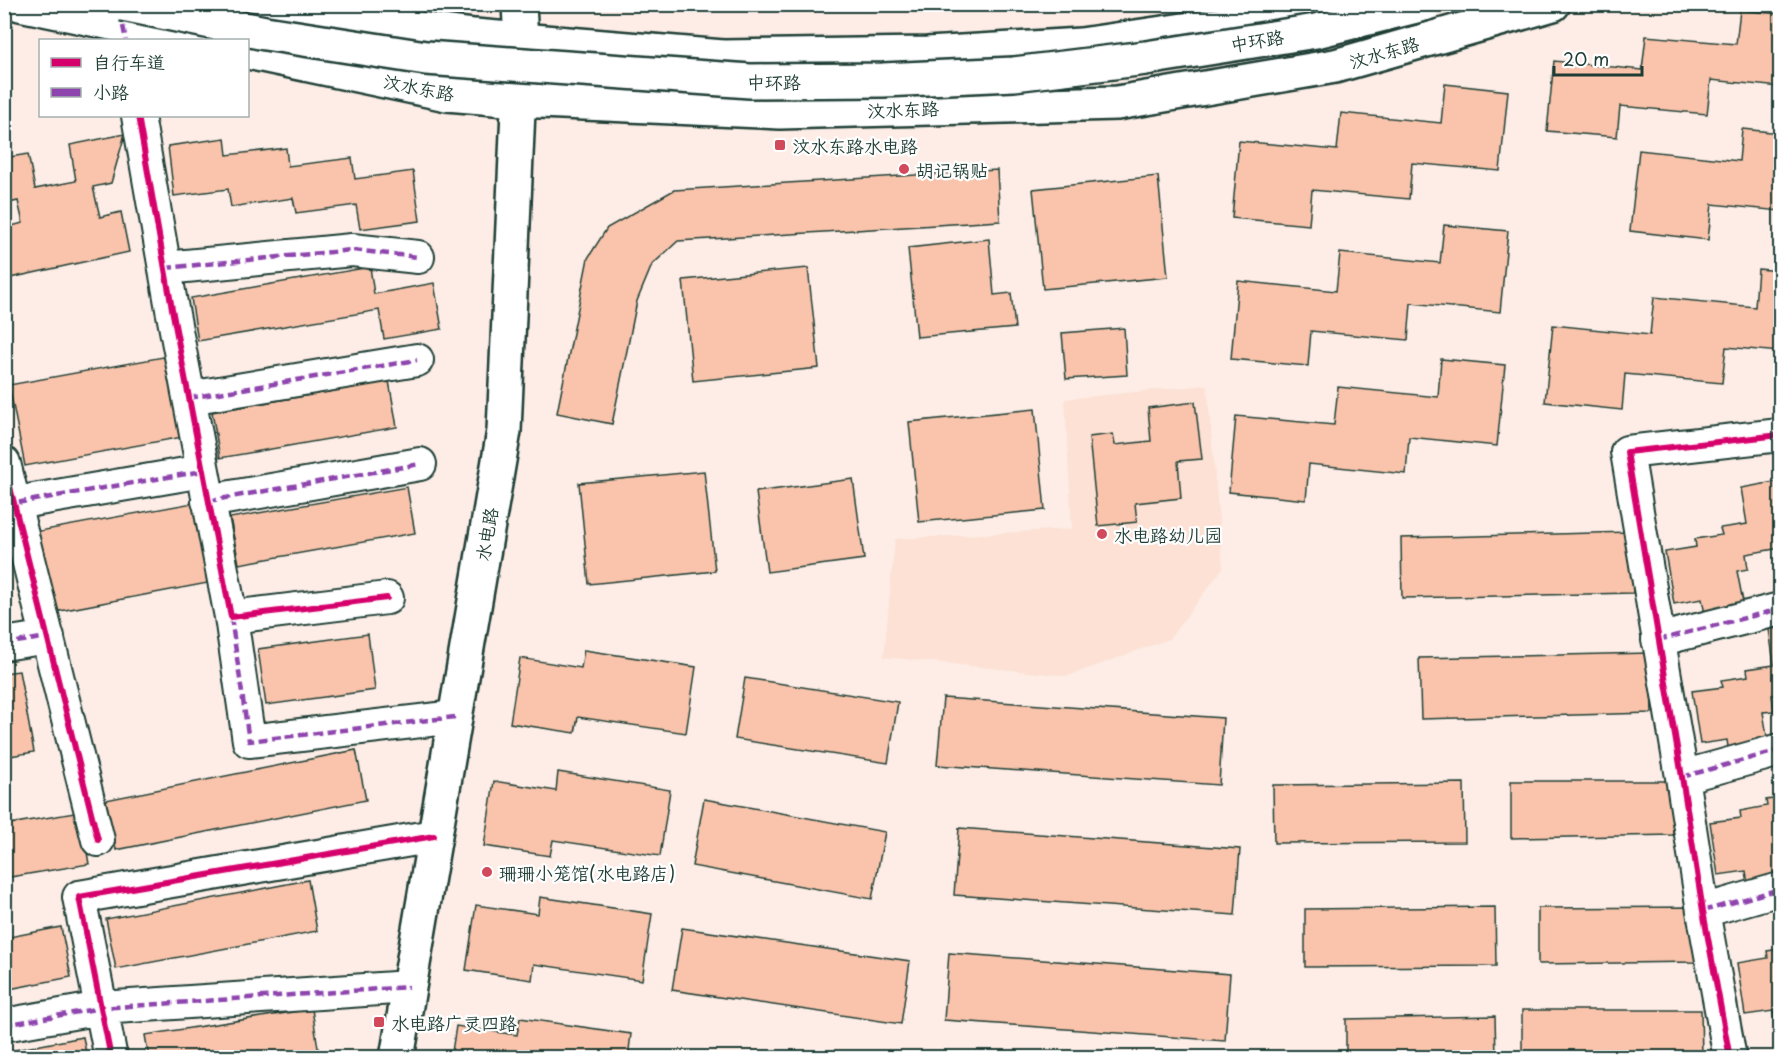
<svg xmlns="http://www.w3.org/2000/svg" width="1785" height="1062" font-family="'Playpen Sans','LXGW WenKai TC',sans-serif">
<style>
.built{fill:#fce1d4}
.building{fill:#f9c4ab;stroke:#1f3d34;stroke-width:1.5}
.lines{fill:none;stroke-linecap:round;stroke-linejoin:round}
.minor-casing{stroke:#1f3d34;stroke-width:36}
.major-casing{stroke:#1f3d34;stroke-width:38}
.minor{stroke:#fff;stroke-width:32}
.major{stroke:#fff;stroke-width:33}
.highway-bridge-casing{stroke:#1f3d34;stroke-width:38;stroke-linecap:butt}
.highway-bridge{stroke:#fff;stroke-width:33}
.quiet{stroke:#8e44ad;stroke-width:4.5;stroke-dasharray:9 4.5;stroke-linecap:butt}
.cycleway-casing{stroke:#fff;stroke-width:10}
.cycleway{stroke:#d6006c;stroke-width:6}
.poi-dot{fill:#d1495b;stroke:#fff;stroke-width:2}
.labels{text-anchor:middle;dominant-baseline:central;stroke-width:4.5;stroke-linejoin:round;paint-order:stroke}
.street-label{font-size:18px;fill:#1f3d34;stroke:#fff}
.poi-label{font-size:18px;fill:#1f3d34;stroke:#fff;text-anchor:start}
</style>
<rect width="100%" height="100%" fill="#fdede6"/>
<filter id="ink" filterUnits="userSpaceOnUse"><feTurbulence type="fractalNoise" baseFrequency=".0167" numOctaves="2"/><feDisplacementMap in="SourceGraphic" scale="12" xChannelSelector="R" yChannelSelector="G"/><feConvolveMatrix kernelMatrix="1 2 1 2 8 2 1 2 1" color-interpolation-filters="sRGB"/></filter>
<g filter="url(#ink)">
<path class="built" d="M1207,385L1223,568L1169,639L1068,676L884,657L895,539L1072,529L1065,399Z"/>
<path class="building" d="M1740,10L1780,14V87L1711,80L1707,114L1620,106L1617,137L1547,131L1554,61L1642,70L1646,36L1736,44Z
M1445,84L1508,91L1500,171L1412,163L1409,199L1312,190L1309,225L1232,218L1239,141L1337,150L1341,113L1441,123Z
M1742,129L1780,133V211L1712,204L1708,240L1630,231L1639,150L1739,161Z
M125,134L111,183L93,187L100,217L121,212L129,252L10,278L4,252V228L23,223L18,201L4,204V158L28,154L35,189L76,181L70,145Z
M225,138L227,155L286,148L288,166L352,158L355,179L413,171L420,221L360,229L356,205L296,213L293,198L231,207L228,189L174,196L168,146Z
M997,170L1000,221L678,241L652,265L637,301L612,424L557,413L588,258L607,228L674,190Z
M1158,176L1168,277L1043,289L1033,189Z
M1444,225L1508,231L1500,312L1411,303L1408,340L1311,331L1308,366L1231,359L1238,281L1336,291L1340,253L1440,263Z
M989,239L994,295L1011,293L1015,328L917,337L908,248Z
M370,267L374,294L434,283L442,329L384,339L379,310L198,341L191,298Z
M808,268L819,368L693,381L683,280Z
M1758,269L1780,271V352L1726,347L1722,383L1625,374L1622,410L1545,402L1553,325L1650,335L1654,297L1755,307Z
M1124,328L1127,375L1066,379L1062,333Z
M174,355L188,436L25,466L9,385Z
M1441,359L1505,365L1497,446L1409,437L1406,474L1309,464L1306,500L1229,492L1236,416L1334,425L1338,387L1438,397Z
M389,381L397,427L220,458L212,412Z
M1195,402L1202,459L1178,461L1181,498L1135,503L1137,522L1098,526L1089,437L1113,434L1115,445L1151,441L1148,408Z
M1035,409L1045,510L919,522L909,422Z
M704,471L715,571L589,584L579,483Z
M853,479L864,559L767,572L756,492Z
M1780,481V548L1746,554L1748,569L1737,571L1744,607L1705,614L1702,599L1674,604L1665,552L1696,547L1695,539L1722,535L1720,528L1747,524L1741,488Z
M407,487L415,533L239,564L230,518Z
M198,502L213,582L49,613L34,532Z
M1631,532L1633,593L1402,598L1401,538Z
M4,584L10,614L4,615Z
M1780,628V694L1772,695L1774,711L1763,712L1769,748L1729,754L1727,740L1700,744L1692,691L1723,687L1721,680L1748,676L1747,669L1774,665L1769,629Z
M368,634L375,690L266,705L258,649Z
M584,650L696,667L686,733L578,717L575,733L510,723L520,658L581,668Z
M1650,653L1652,713L1421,719L1419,658Z
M19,671L34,752L4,757V673Z
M745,678L898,702L888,763L735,739Z
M943,698L1223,718L1219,785L937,765Z
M356,750L366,800L116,850L106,800Z
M558,772L670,790L660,856L553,840L550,856L484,846L494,781L556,791Z
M1511,781H1671L1673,835L1511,838Z
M1464,783L1465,842L1274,843L1273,785Z
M1780,798V880L1748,885L1746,871L1718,875L1710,822L1741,818L1740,811L1767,806L1766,800Z
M704,799L885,832L872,899L692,866Z
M80,812L89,864L4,878V825Z
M959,828L1240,849L1235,915L954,895Z
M308,880L317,931L116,969L106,919Z
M540,897L652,914L642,980L534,964L532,980L466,970L476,905L538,914Z
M1495,907L1496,966L1305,967V909Z
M1697,907L1699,962L1538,964V908Z
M61,927L71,977L4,990V938Z
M682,928L910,961L901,1024L672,990Z
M1780,949V1025L1775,1026L1773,1011L1745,1015L1737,963L1768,958L1767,951Z
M949,953L1230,974L1225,1041L944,1020Z
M312,1009L319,1055L303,1058H149L145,1035Z
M1522,1010H1701L1702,1058H1522Z
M1495,1016L1496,1058H1346V1019Z
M520,1018L631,1034L628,1058H451L456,1026L517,1035Z
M83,1037L87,1058H4V1052Z"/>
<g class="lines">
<defs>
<path id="minor" d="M138,116L172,309L231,617L387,598
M165,268L352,250L418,257
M189,398L417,360
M4,463L98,840
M208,501L420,464
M4,505L203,471
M231,617L249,741L455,717
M1658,640L1780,609
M4,644L48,637
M1682,777L1780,750
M1703,911L1780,889
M4,1025L101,1008L409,987
M111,1058L79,897L434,836
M1730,1058L1703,911L1682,777L1627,452L1780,435"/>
<path id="major" d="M20,4L193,40
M263,4L326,17L474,36L723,57L927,54L1081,45L1231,23L1325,4
M248,52L447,94L518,100L780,112L1117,103L1335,66L1553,4
M397,1058L504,431L521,41L519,4"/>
</defs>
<use href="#minor" class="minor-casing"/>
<use href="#major" class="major-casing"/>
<use href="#minor" class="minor"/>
<use href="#major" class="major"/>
<defs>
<path id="highway-bridge" d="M123,4L265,33L426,58L750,81L883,80L1014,74L1146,58L1316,31L1424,4"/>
</defs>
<use href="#highway-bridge" class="highway-bridge-casing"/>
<use href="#highway-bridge" class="highway-bridge"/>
<path class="quiet" d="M123,26L126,40
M165,268L352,250L418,257
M189,398L417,360
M208,501L420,464
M4,505L203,471
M231,617L249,741L455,717
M1658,640L1780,609
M4,644L48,637
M1682,777L1780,750
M1703,911L1780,889
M4,1025L101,1008L409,987"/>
<defs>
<path id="cycleway" d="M138,116L172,309L231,617L387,598
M4,463L98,840
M111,1058L79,897L434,836
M1730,1058L1703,911L1682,777L1627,452L1780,435"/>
</defs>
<use href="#cycleway" class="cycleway-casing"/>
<use href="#cycleway" class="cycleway"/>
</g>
</g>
<g class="poi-dot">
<rect x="774" y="139" width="12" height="12" rx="3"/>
<circle cx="904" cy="169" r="6"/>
<circle cx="1102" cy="534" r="6"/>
<circle cx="487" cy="872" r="6"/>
<rect x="373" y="1016" width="12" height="12" rx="3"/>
</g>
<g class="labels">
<g class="street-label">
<text transform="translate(1257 40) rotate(-9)">中环路</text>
<text transform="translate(1384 52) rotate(-16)">汶水东路</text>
<text x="774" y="81">中环路</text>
<text transform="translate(419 87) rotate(11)">汶水东路</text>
<text transform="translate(903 109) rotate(-2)">汶水东路</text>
<text transform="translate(486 534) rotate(-80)">水电路</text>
</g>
<g class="poi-label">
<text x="792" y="145">汶水东路水电路</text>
<text x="916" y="169">胡记锅贴</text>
<text x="1114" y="534">水电路幼儿园</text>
<text x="499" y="872">珊珊小笼馆(水电路店)</text>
<text x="391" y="1022">水电路广灵四路</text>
</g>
</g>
<rect width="1785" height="1062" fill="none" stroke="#fff" stroke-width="24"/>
<rect x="12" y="12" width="1761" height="1038" fill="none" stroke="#1f3d34" stroke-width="2" filter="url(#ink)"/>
<rect x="39" y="39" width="210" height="78" fill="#ffffff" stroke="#a5b1ae" stroke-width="1.5"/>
<rect x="51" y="58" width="30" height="9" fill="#d6006c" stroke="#a5b1ae" stroke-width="1.5"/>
<text x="93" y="69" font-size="18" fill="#1f3d34">自行车道</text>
<rect x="51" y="88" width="30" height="9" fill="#8e44ad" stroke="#a5b1ae" stroke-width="1.5"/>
<text x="93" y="99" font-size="18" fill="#1f3d34">小路</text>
<path d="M1554 66v9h88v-9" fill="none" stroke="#1f3d34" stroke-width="3"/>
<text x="1563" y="66" font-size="18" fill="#1f3d34" stroke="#ffffff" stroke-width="4.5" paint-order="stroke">20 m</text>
</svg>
